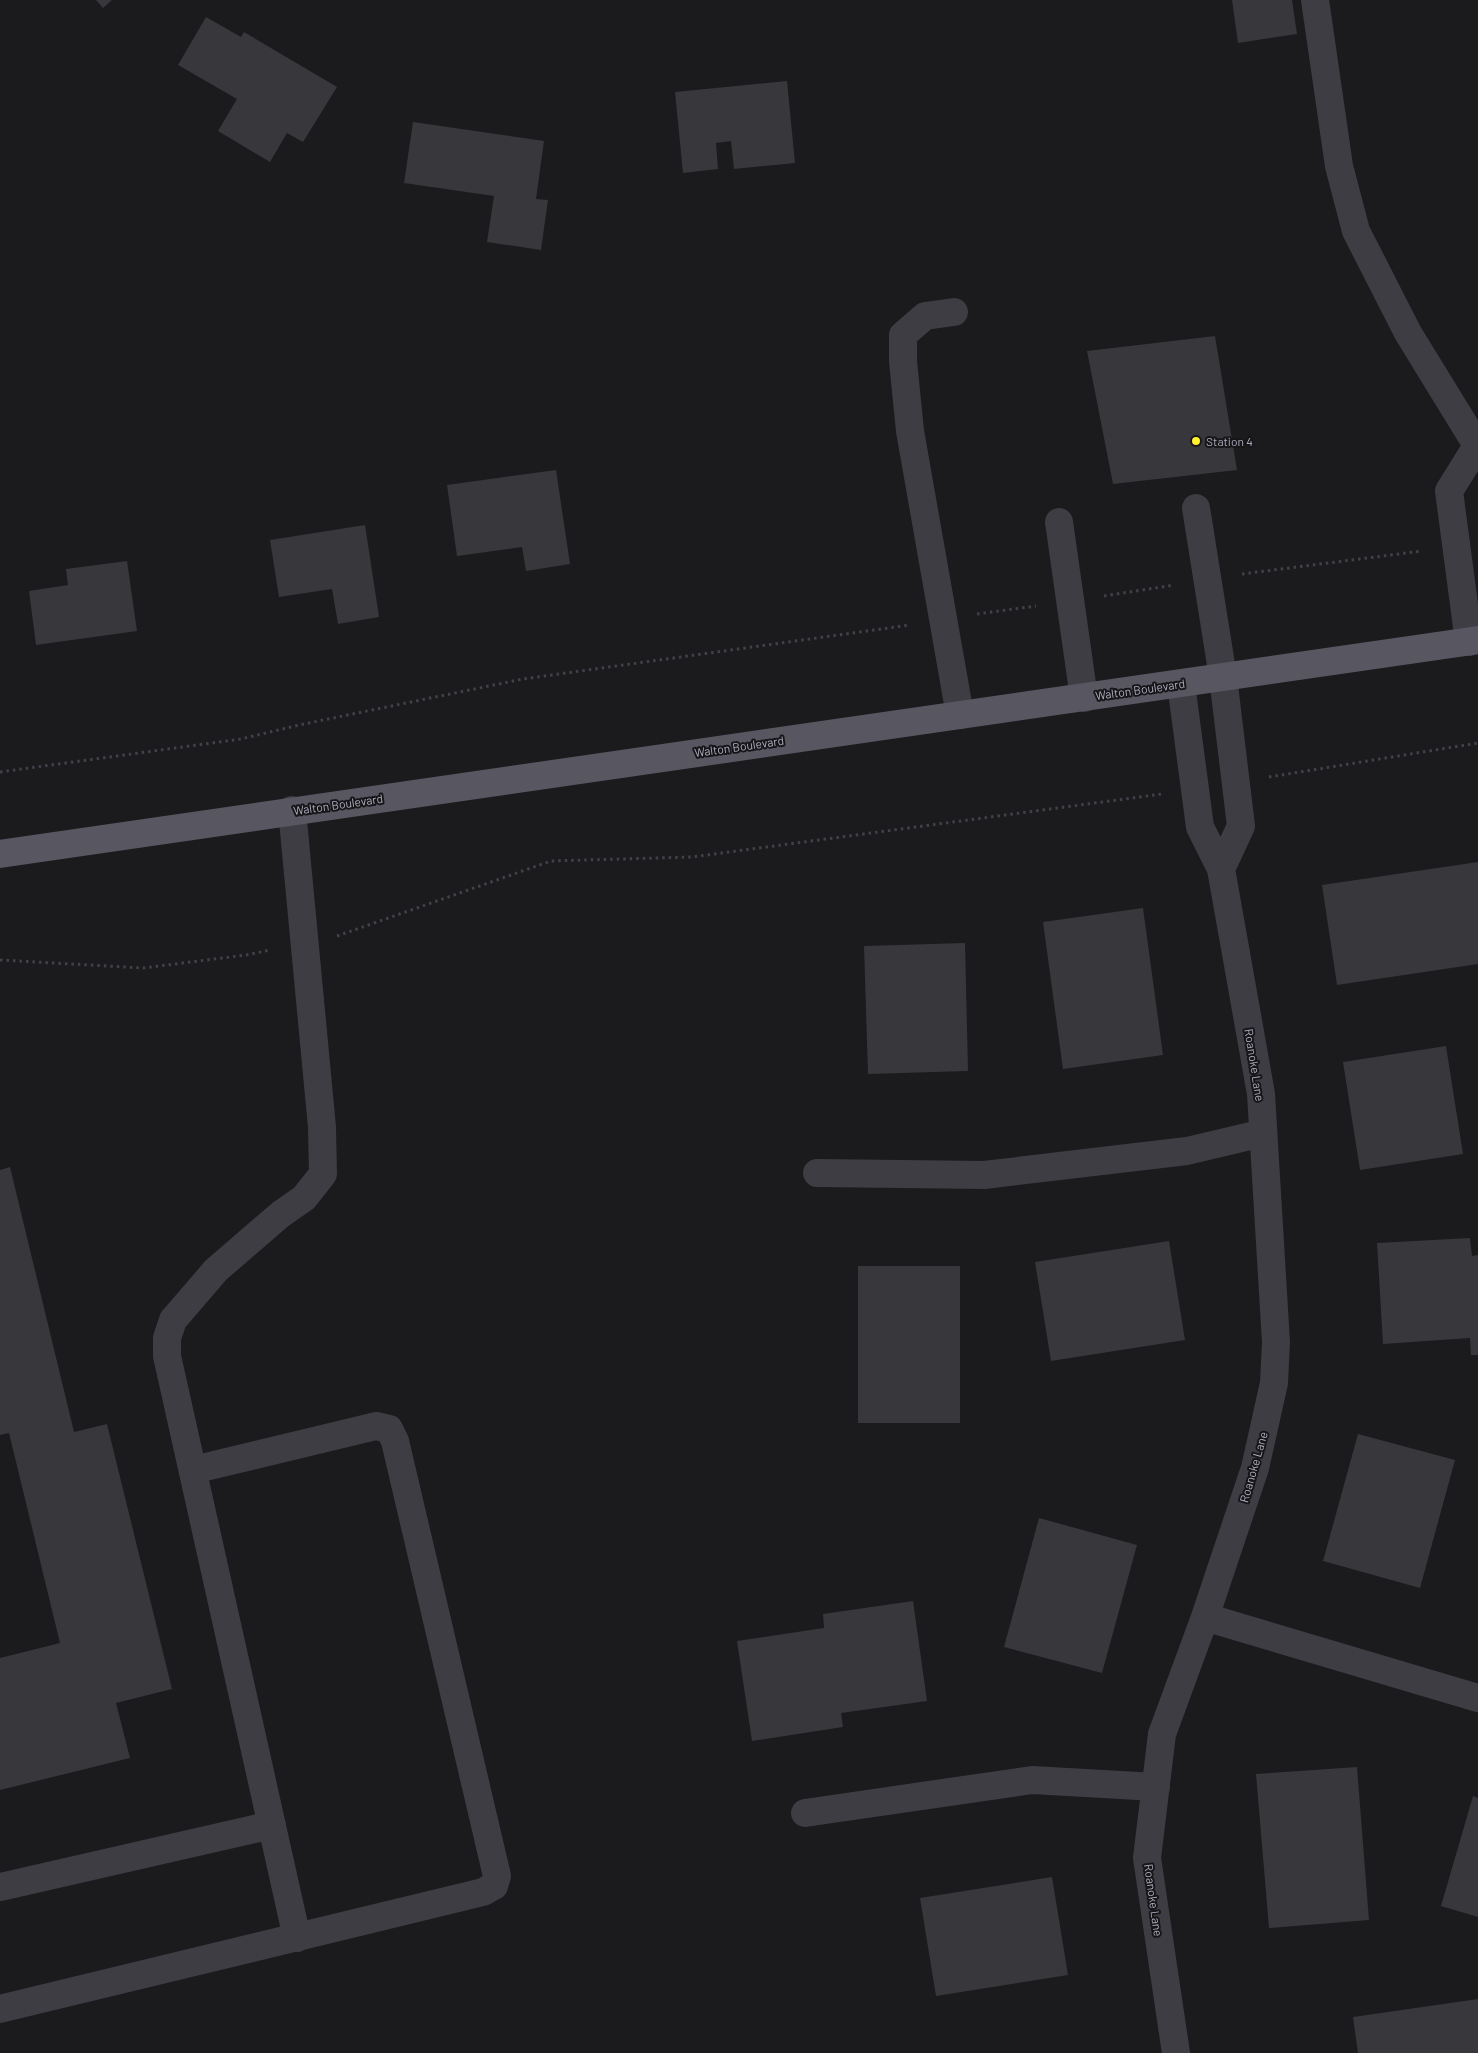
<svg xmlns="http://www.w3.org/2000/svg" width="1478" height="2053" font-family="Barlow,sans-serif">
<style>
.building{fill:#38373c}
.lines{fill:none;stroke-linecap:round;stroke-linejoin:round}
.path{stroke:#414149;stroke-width:3;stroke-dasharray:2.5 4;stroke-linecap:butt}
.minor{stroke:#3e3d44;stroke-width:28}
.major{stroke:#575661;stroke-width:28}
.poi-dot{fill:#fff330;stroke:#161518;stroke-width:2}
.labels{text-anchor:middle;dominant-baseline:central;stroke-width:4;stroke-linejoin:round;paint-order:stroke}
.poi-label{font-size:12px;fill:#acacbd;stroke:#161518;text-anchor:start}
.street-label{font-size:12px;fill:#acacbd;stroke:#161518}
</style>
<rect width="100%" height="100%" fill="#1b1a1d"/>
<path class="building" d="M96,0H112L103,8Z
M1232,0H1292L1297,34L1238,43Z
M206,17L241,37L244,32L337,87L303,142L287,133L270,162L218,131L237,99L178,65Z
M787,81L795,163L734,169L731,141L716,143L718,169L683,173L675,92Z
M413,122L544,141L536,199L548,200L541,250L487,242L494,196L404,183Z
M1215,336L1237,470L1113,484L1087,351Z
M556,470L570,564L526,571L522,547L457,556L447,485Z
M365,525L379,617L338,624L332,589L279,597L270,540Z
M127,561L137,631L36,645L29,591L68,585L66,569Z
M1478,862V964L1337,985L1322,885Z
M1143,908L1163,1055L1063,1069L1043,922Z
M965,943L968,1071L868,1074L864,946Z
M1446,1046L1463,1154L1360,1170L1343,1062Z
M10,1167L74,1432L107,1424L172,1689L116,1703L130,1758L0,1790V1658L60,1643L9,1433L0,1435V1170Z
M1470,1238L1472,1256L1478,1255V1355H1471L1470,1338L1383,1344L1377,1243Z
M1169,1241L1185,1340L1051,1361L1035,1262Z
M858,1266H960V1423H858Z
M1358,1434L1455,1460L1420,1588L1323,1561Z
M1039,1518L1137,1545L1102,1673L1004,1647Z
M913,1601L927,1701L841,1713L843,1727L752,1741L737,1641L824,1628L823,1614Z
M1357,1767L1369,1920L1269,1928L1256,1774Z
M1473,1796L1478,1798V1917L1441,1906Z
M1052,1877L1068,1975L936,1996L920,1898Z
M1478,1999V2053H1358L1353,2017Z"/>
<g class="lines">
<path class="path" d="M1242,574L1422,551
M1104,596L1174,585
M977,614L1036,606
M0,772L241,739L299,725L523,679L910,625
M1269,777L1478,743
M337,936L551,861L692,857L1162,794
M0,960L143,968L246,955L270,950"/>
<path class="minor" d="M1315,0L1339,166L1356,231L1408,333L1478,447
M954,312L925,316L903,335V361L910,431L960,715
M1196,508L1223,677L1241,826L1221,869
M1059,522L1084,698
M1469,642L1449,491L1477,446
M292,810L322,1127L323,1174L304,1198L281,1214L216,1270L173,1320L167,1338V1356L297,1938
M817,1173L984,1175L1187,1151L1263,1133
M1205,1617L1478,1698
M805,1813L1032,1780L1156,1787
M0,1887L272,1825
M0,2009L483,1892L494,1886L497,1876L395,1441L389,1429L376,1426L193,1470
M1176,2053L1147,1858L1162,1734L1205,1617L1255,1468L1274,1383L1276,1342L1261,1094L1221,869L1200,827L1181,684"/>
<path class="major" d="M0,854L1478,640"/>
</g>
<circle class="poi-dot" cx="1196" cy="441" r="5"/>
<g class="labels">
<g class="poi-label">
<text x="1206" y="441">Station 4</text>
</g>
<g class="street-label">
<text transform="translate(1140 689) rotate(-8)">Walton Boulevard</text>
<text transform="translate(739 746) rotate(-8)">Walton Boulevard</text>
<text transform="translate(338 804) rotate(-8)">Walton Boulevard</text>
<text transform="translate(1255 1065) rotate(81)">Roanoke Lane</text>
<text transform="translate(1253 1467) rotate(-74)">Roanoke Lane</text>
<text transform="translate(1154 1900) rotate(82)">Roanoke Lane</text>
</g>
</g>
</svg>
